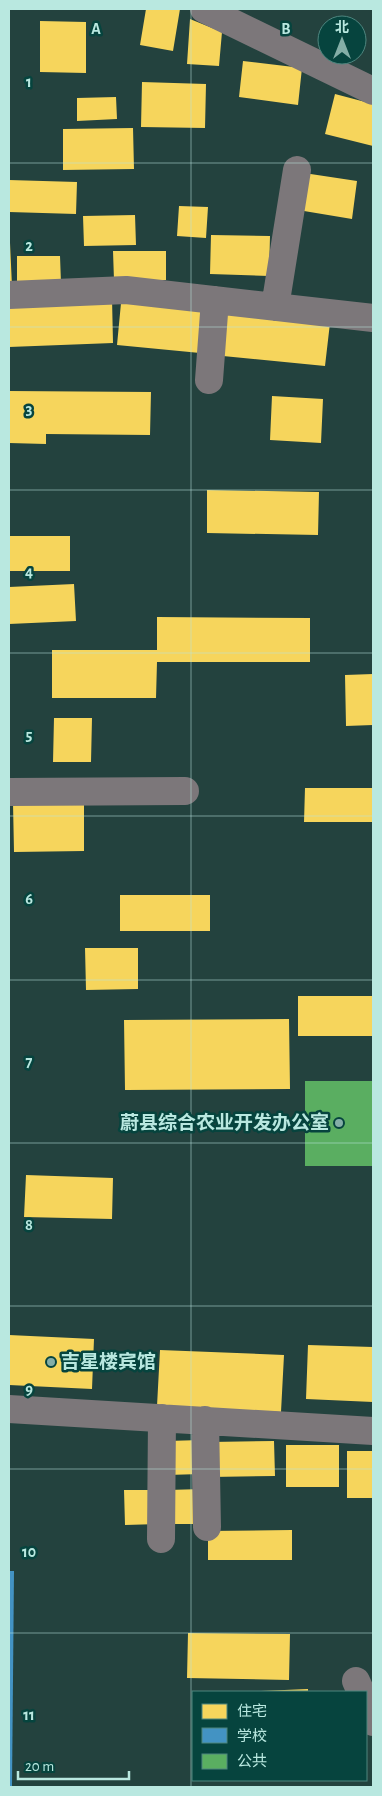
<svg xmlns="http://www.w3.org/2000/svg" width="382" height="1796" font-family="'Alegreya Sans','Noto Sans SC',sans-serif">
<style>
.homes{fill:#f6d55c}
.schools{fill:#4393c3}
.public{fill:#5aae61}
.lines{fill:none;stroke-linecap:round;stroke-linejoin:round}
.minor{stroke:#7c777a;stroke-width:28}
.grid{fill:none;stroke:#b9e8e0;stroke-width:1;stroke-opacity:0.55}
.poi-dot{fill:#84aea7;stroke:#06443e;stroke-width:2}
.labels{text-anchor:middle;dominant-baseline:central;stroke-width:5;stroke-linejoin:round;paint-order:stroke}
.poi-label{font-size:19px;font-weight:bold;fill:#b9e8e0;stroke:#06443e;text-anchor:end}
.grid-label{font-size:16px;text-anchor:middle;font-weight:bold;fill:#b9e8e0;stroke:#06443e;stroke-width:5;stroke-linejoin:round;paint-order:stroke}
</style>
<rect width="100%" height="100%" fill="#23423e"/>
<path class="homes" d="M146,9H180L173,51L140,45Z
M190,19L222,32L219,66L187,64Z
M40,21L86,22V73L40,72Z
M243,61L302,68L298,105L239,97Z
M142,82L206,84L205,128L141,127Z
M335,94L373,104V146L325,134Z
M116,97L117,119L77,121V98Z
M133,128L134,169L63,170V129Z
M304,173L357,181L352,219L298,210Z
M9,180L77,182L76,214L9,212Z
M179,206L208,207L206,238L177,236Z
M135,215L136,245L84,246L83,216Z
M9,221L12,286H9Z
M211,235L270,236L269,276L210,274Z
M113,251H166V280H114Z
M17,256H60L61,283H17Z
M112,298L113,343L9,347V302Z
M121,303L204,310L200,353L117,345Z
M227,313L330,323L325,366L223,356Z
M9,391L151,392L150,435L46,434V444L9,443Z
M272,396L323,399L321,443L270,440Z
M207,490L319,492L318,535L207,533Z
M9,536H70V571H9Z
M74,584L76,621L9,624V587Z
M157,617L310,618V662H157L156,698H52V650H157Z
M373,674V725L346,726L345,675Z
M54,718H92L91,762H53Z
M305,788H373V822H304Z
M84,802V851L14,852L13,803Z
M120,895H210V931H120Z
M85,948H138V989L86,990Z
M298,996H373V1036H298Z
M289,1019L290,1089L125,1090L124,1020Z
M26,1175L113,1178L112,1219L24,1217Z
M9,1335L94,1339L92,1389L9,1385Z
M308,1345L373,1347V1402L306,1399Z
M160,1350L284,1355L281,1412L157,1406Z
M201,1440V1474L167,1475V1441Z
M274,1441L275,1476L210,1477V1442Z
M286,1445H339V1487H286Z
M347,1451H373V1498H347Z
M202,1489L203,1524H168V1490Z
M124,1490H159V1524L125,1525Z
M292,1530V1560H208V1531Z
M188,1633L290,1634L289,1680L187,1678Z
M308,1689V1692H261V1691Z"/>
<path class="schools" d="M9,1571H14L12,1787H9Z"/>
<path class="public" d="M305,1081H373V1166H305Z"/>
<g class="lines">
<path class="minor" d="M204,9L373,91
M9,295L126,290L373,318
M275,307L297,170
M209,380L215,300
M9,792L185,791
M9,1409L373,1431
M205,1420L207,1527
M161,1539L162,1418
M356,1681L361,1692
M366,1704L373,1722"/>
</g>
<path class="grid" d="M191,9V1787M9,163H373M9,327H373M9,490H373M9,653H373M9,816H373M9,980H373M9,1143H373M9,1306H373M9,1469H373M9,1633H373"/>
<g class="poi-dot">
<circle cx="339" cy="1123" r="5"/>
<circle cx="51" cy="1362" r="5"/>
</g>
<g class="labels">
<g class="poi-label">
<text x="329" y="1123">蔚县综合农业开发办公室</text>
<text x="61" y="1362" text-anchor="start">吉星楼宾馆</text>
</g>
</g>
<g class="grid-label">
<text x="96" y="34">A</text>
<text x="286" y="34">B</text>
<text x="29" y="87">1</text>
<text x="29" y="251">2</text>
<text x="29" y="414">3</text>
<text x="29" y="577">4</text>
<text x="29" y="740">5</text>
<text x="29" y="904">6</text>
<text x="29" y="1067">7</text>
<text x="29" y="1230">8</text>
<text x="29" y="1394">9</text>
<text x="29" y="1557">10</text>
<text x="29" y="1720">11</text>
</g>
<rect width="382" height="1796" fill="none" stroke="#b9e8e0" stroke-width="20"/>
<rect x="192" y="1691" width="175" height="90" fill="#06443e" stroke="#4e867f"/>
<rect x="202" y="1704" width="25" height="15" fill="#f6d55c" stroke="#4e867f"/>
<text x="237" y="1716" font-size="15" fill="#b9e8e0">住宅</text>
<rect x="202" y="1728" width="25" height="15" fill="#4393c3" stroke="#4e867f"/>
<text x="237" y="1741" font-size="15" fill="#b9e8e0">学校</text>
<rect x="202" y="1754" width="25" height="15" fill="#5aae61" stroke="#4e867f"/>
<text x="237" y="1766" font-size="15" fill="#b9e8e0">公共</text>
<g transform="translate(342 40)"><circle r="24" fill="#06443e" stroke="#4e867f"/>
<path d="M0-4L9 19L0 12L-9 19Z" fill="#84aea7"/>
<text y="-8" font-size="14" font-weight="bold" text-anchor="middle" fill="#b9e8e0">北</text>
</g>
<path d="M18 1771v8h111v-8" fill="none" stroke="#b9e8e0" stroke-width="2.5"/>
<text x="25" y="1771" font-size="15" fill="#b9e8e0" stroke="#06443e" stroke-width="4" paint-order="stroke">20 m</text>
</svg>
